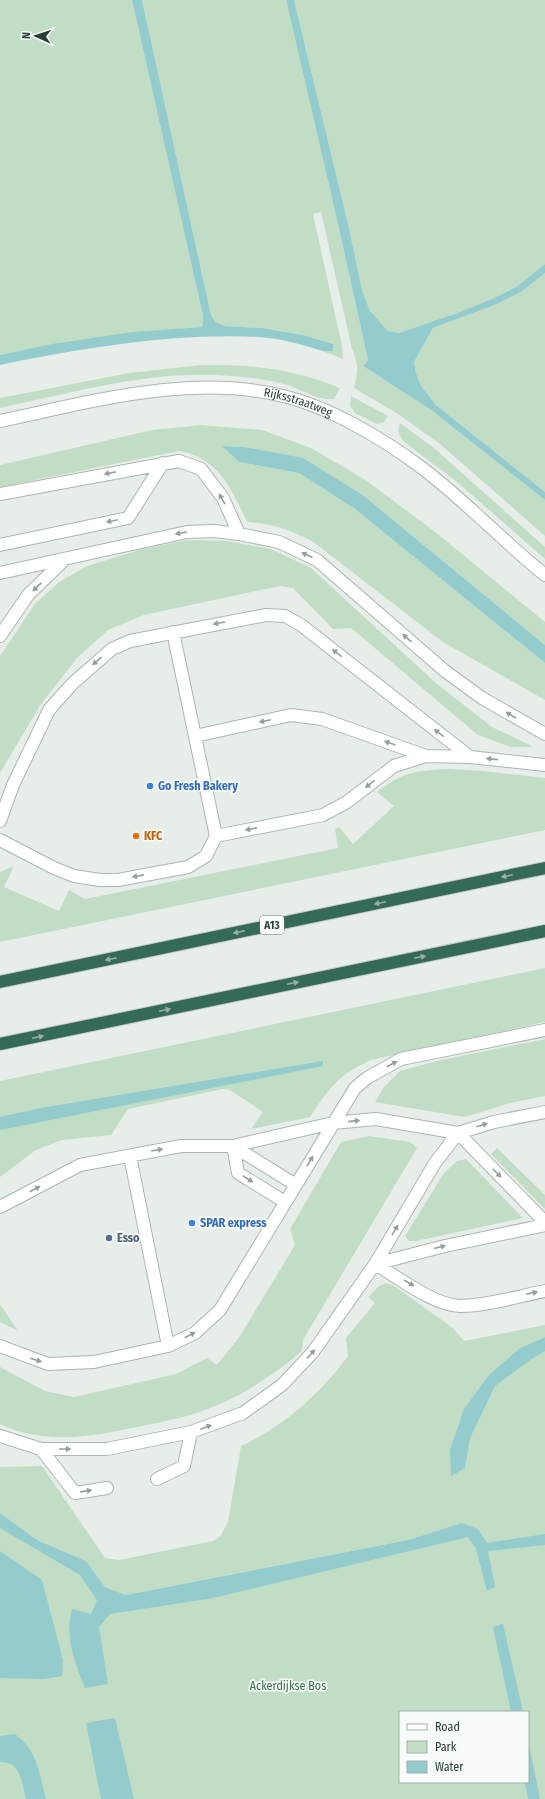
<svg xmlns="http://www.w3.org/2000/svg" width="545" height="1799" font-family="'Fira Sans Condensed',sans-serif">
<style>
.green{fill:#c2ddc6;fill-rule:evenodd}
.water{fill:#94cbcd}
.lines{fill:none;stroke-linecap:round;stroke-linejoin:round}
.lane-casing{stroke:#aab6b0;stroke-width:14}
.street-casing{stroke:#aab6b0;stroke-width:14}
.highway-casing{stroke:#c3c9c7;stroke-width:14}
.lane{stroke:#fff;stroke-width:12}
.street{stroke:#fff;stroke-width:12}
.highway{stroke:#356958;stroke-width:12}
.oneway{fill:#939f9a}
.oneway2{fill:#96b2a8}
.shop-dot{fill:#3f7fe0;stroke:#f7fbf9;stroke-width:1.5}
.food-dot{fill:#e8710a;stroke:#f7fbf9;stroke-width:1.5}
.service-dot{fill:#5c6f8a;stroke:#f7fbf9;stroke-width:1.5}
.labels{text-anchor:middle;dominant-baseline:central;stroke-width:3.5;stroke-linejoin:round;paint-order:stroke}
.shield{fill:#f7fbf9;stroke:#657770;stroke-width:1}
.shield-label{font-size:11px;font-weight:bold;fill:#273f36}
.street-label{font-size:12px;fill:#273f36;stroke:#f7fbf9}
.shop-label{font-size:12px;font-weight:bold;fill:#366cbe;stroke:#f7fbf9;text-anchor:start}
.food-label{font-size:12px;font-weight:bold;fill:#c56008;stroke:#f7fbf9;text-anchor:start}
.service-label{font-size:12px;font-weight:bold;fill:#4e5e75;stroke:#f7fbf9;text-anchor:start}
.park-label{font-size:12px;fill:#347345;stroke:#f7fbf9}
</style>
<rect width="100%" height="100%" fill="#e7eeea"/>
<path class="green" d="M0,0H132L203,316L202,327C134,332 67,341 0,355Z
M142,0H286L338,224L368,360L363,366L431,410L545,500V536L440,444L398,414L354,388C358,371 359,366 352,349L321,212L313,214L342,346L343,359L323,351H332L333,344L303,335L262,328L225,326L214,322L211,315Z
M294,0H545V264L516,287L494,298L460,312L399,333L388,331L370,311L362,290L349,228Z
M545,273V492L436,405L421,386L416,373L414,362L433,328L497,304L521,292Z
M201,365C252,364 293,369 340,388L334,399C318,401 303,390 288,385C270,380 249,377 231,376C154,369 75,392 0,408V398L129,373Z
M351,396L388,416L384,422L377,424L355,413L350,406Z
M400,423L434,448L545,547V559L456,481L403,441L398,431Z
M200,425L262,430L311,448L364,479L434,531L545,622V645L364,496L244,447L223,446L239,462L299,473L355,509L545,663V700L443,642L312,541C290,530 271,523 247,522C232,490 218,457 179,451L0,487V465L152,430Z
M187,540L226,541L271,549L311,568L437,684L492,727L534,747H511L478,735L351,628L333,629L293,588L280,586L144,615L108,630L77,658L41,704L0,773V656L35,604L59,582L87,566L143,549Z
M449,769L483,771L545,778V830L0,942V872L14,866L4,887L59,911L69,890L85,899L338,848L335,829L339,827L353,844L394,806L377,792C406,771 413,771 449,769Z
M545,968V1022L371,1060C337,1076 331,1086 310,1117L251,1129L263,1112L230,1090L223,1089L128,1109L111,1135L62,1140L36,1150L0,1177V1081Z
M545,1039V1096L510,1103L465,1117L375,1102L384,1087L400,1071L441,1060Z
M369,1136L410,1142L417,1148L303,1340L302,1351C276,1373 247,1393 215,1406C192,1416 167,1421 142,1426C95,1436 46,1446 0,1424V1367L45,1391L74,1397L176,1374L207,1358L217,1365L240,1336L295,1245L290,1229L341,1142Z
M497,1148L545,1195V1209L491,1154Z
M466,1159L523,1218L416,1241H409L405,1236L444,1173L457,1161Z
M386,1283L394,1286L453,1328L464,1341L545,1325V1337L520,1348L485,1389L545,1346V1799H0V1517L81,1567L105,1597L131,1604L452,1534L453,1526L408,1540L126,1595L105,1587L86,1561L37,1540L0,1513V1467L42,1466L105,1558L119,1560L213,1541L220,1537L228,1522L241,1446C284,1426 320,1394 348,1356L346,1338L375,1303L368,1297L379,1286ZM400,1712H528V1782H400Z
M0,1304L18,1331L0,1322Z"/>
<path class="water" d="M132,0H142L211,315L215,322L225,326L262,328L303,335L333,344V351H323C303,345 280,338 258,337C175,333 82,348 0,365V355L52,344L133,332L202,327L203,316Z
M286,0H294L349,228L362,290L370,311L388,331L399,333L460,312L494,298L516,287L545,264V273L521,292L497,304L433,328L414,362L416,373L421,386L436,405L545,492V500L431,410L363,366L368,360L338,224Z
M222,446L244,447L303,458L364,496L545,645V663L355,509L299,473L239,462Z
M323,1061V1066L0,1130V1117L41,1108Z
M545,1337V1351L530,1360L495,1386L470,1438L465,1468L451,1476L450,1450L464,1409L489,1375L520,1348Z
M0,1513L37,1540L86,1561L105,1587L126,1595L408,1540L462,1523L478,1529L487,1543L545,1534V1545L488,1551L495,1587L487,1591L476,1549L468,1537L213,1598L110,1614L99,1627L108,1684L85,1688C75,1663 64,1636 72,1609L91,1614L97,1600L80,1575L0,1528Z
M0,1551L42,1580L63,1660L62,1676L44,1679L0,1678Z
M503,1624L523,1712H511L493,1627Z
M115,1718L134,1799H101L86,1723Z
M15,1734C38,1751 39,1773 46,1799H26C22,1783 21,1761 0,1762V1736Z
M528,1739L540,1799H528L525,1782H528Z"/>
<g class="lines">
<defs>
<path id="lane" d="M0,494L179,461L201,469L223,498L239,534
M0,545L128,518L163,463
M0,573L187,532L214,531L239,534L279,542L317,560L445,671L482,698L545,734
M173,632L216,836
M0,636L28,595L65,559
M195,736L291,715L322,719L426,756
M0,821L13,785L49,710L72,684L112,649L130,641L266,615L285,616L301,625L470,757
M0,840L54,868L74,876L100,880H118L188,867L206,856L216,836L323,815L347,802L394,766L426,756L470,757L545,765
M233,1146L238,1173L285,1202
M233,1146L296,1185
M130,1156L168,1346
M0,1207L80,1165L181,1146H233L333,1123L376,1119L458,1133L494,1122L545,1112
M375,1264C398,1277 433,1305 460,1306C487,1306 519,1296 545,1291
M375,1264L445,1246L545,1225
M0,1346L48,1364L94,1362L168,1346L195,1333L220,1310L355,1088L367,1078L401,1059L545,1030
M0,1436L41,1449H107L191,1432L243,1413L282,1385L313,1352L375,1264L435,1163L458,1133L545,1222
M41,1449L75,1493L107,1488
M157,1479L184,1466L191,1432"/>
<g id="street">
<path id="s1" d="M0,421C92,402 189,373 283,396C329,407 380,437 418,465C463,498 501,540 545,575"/>
</g>
<path id="highway" d="M0,982L545,868
M0,1044L545,931"/>
</defs>
<use href="#lane" class="lane-casing"/>
<use href="#street" class="street-casing"/>
<use href="#highway" class="highway-casing"/>
<use href="#lane" class="lane"/>
<use href="#street" class="street"/>
<use href="#highway" class="highway"/>
</g>
<defs><path id="oneway-solid" d="M-6-.8H1V-3.2L6.5 0L1 3.2V.8H-6Z"/></defs>
<g class="oneway">
<use href="#oneway-solid" transform="translate(110 473) rotate(169)"/>
<use href="#oneway-solid" transform="translate(222 499) rotate(-120)"/>
<use href="#oneway-solid" transform="translate(112 521) rotate(168)"/>
<use href="#oneway-solid" transform="translate(181 533) rotate(170)"/>
<use href="#oneway-solid" transform="translate(307 555) rotate(-155)"/>
<use href="#oneway-solid" transform="translate(37 587) rotate(136)"/>
<use href="#oneway-solid" transform="translate(219 623) rotate(169)"/>
<use href="#oneway-solid" transform="translate(407 638) rotate(-139)"/>
<use href="#oneway-solid" transform="translate(337 653) rotate(-142)"/>
<use href="#oneway-solid" transform="translate(97 661) rotate(139)"/>
<use href="#oneway-solid" transform="translate(511 715) rotate(-149)"/>
<use href="#oneway-solid" transform="translate(265 721) rotate(168)"/>
<use href="#oneway-solid" transform="translate(439 733) rotate(-142)"/>
<use href="#oneway-solid" transform="translate(390 743) rotate(-161)"/>
<use href="#oneway-solid" transform="translate(492 759) rotate(-173)"/>
<use href="#oneway-solid" transform="translate(370 784) rotate(142)"/>
<use href="#oneway-solid" transform="translate(251 829) rotate(169)"/>
<use href="#oneway-solid" transform="translate(138 876) rotate(169)"/>
<use href="#oneway-solid" transform="translate(392 1064) rotate(-28)"/>
<use href="#oneway-solid" transform="translate(354 1121) rotate(-6)"/>
<use href="#oneway-solid" transform="translate(482 1125) rotate(-17)"/>
<use href="#oneway-solid" transform="translate(157 1150) rotate(-10)"/>
<use href="#oneway-solid" transform="translate(310 1161) rotate(-59)"/>
<use href="#oneway-solid" transform="translate(497 1173) rotate(46)"/>
<use href="#oneway-solid" transform="translate(248 1179) rotate(32)"/>
<use href="#oneway-solid" transform="translate(35 1189) rotate(-28)"/>
<use href="#oneway-solid" transform="translate(395 1230) rotate(-59)"/>
<use href="#oneway-solid" transform="translate(440 1247) rotate(-14)"/>
<use href="#oneway-solid" transform="translate(409 1283) rotate(31)"/>
<use href="#oneway-solid" transform="translate(532 1293) rotate(-12)"/>
<use href="#oneway-solid" transform="translate(190 1335) rotate(-27)"/>
<use href="#oneway-solid" transform="translate(311 1354) rotate(-49)"/>
<use href="#oneway-solid" transform="translate(36 1360) rotate(18)"/>
<use href="#oneway-solid" transform="translate(206 1427) rotate(-21)"/>
<use href="#oneway-solid" transform="translate(65 1449)"/>
<use href="#oneway-solid" transform="translate(86 1491) rotate(-8)"/>
</g>
<g class="oneway2">
<use href="#oneway-solid" transform="translate(507 876) rotate(168)"/>
<use href="#oneway-solid" transform="translate(380 903) rotate(168)"/>
<use href="#oneway-solid" transform="translate(239 932) rotate(168)"/>
<use href="#oneway-solid" transform="translate(420 957) rotate(-12)"/>
<use href="#oneway-solid" transform="translate(111 959) rotate(168)"/>
<use href="#oneway-solid" transform="translate(293 983) rotate(-12)"/>
<use href="#oneway-solid" transform="translate(165 1010) rotate(-12)"/>
<use href="#oneway-solid" transform="translate(38 1037) rotate(-12)"/>
</g>
<g class="shop-dot">
<circle cx="150" cy="786" r="4"/>
<circle cx="192" cy="1223" r="4"/>
</g>
<circle class="food-dot" cx="136" cy="836" r="4"/>
<circle class="service-dot" cx="109" cy="1238" r="4"/>
<g class="labels">
<rect class="shield" x="260" y="916" width="24" height="18" rx="3"/>
<g class="shield-label">
<text x="272" y="925">A13</text>
</g>
<g class="street-label">
<text stroke="none"><textPath href="#s1" startOffset="303">Rijksstraatweg</textPath></text>
</g>
<g class="shop-label">
<text x="158" y="786">Go Fresh Bakery</text>
<text x="200" y="1223">SPAR express</text>
</g>
<g class="food-label">
<text x="144" y="836">KFC</text>
</g>
<g class="service-label">
<text x="117" y="1238">Esso</text>
</g>
<g class="park-label">
<text x="288" y="1686">Ackerdijkse Bos</text>
</g>
</g>
<rect x="399" y="1711" width="130" height="72" fill="#f7fbf9" stroke="#a4b0ab"/>
<rect x="407" y="1724" width="20" height="6" fill="#ffffff" stroke="#a4b0ab"/>
<text x="435" y="1731" font-size="12" fill="#273f36">Road</text>
<rect x="407" y="1741" width="20" height="12" fill="#c2ddc6" stroke="#a4b0ab"/>
<text x="435" y="1751" font-size="12" fill="#273f36">Park</text>
<rect x="407" y="1761" width="20" height="12" fill="#94cbcd" stroke="#a4b0ab"/>
<text x="435" y="1771" font-size="12" fill="#273f36">Water</text>
<g transform="translate(36 36) rotate(273)" stroke="#f7fbf9" stroke-width="3" paint-order="stroke">
<path d="M0-3L7 15L0 10L-7 15Z" fill="#273f36"/>
<text y="-6" font-size="11" font-weight="bold" text-anchor="middle" fill="#273f36">N</text>
</g>
</svg>
